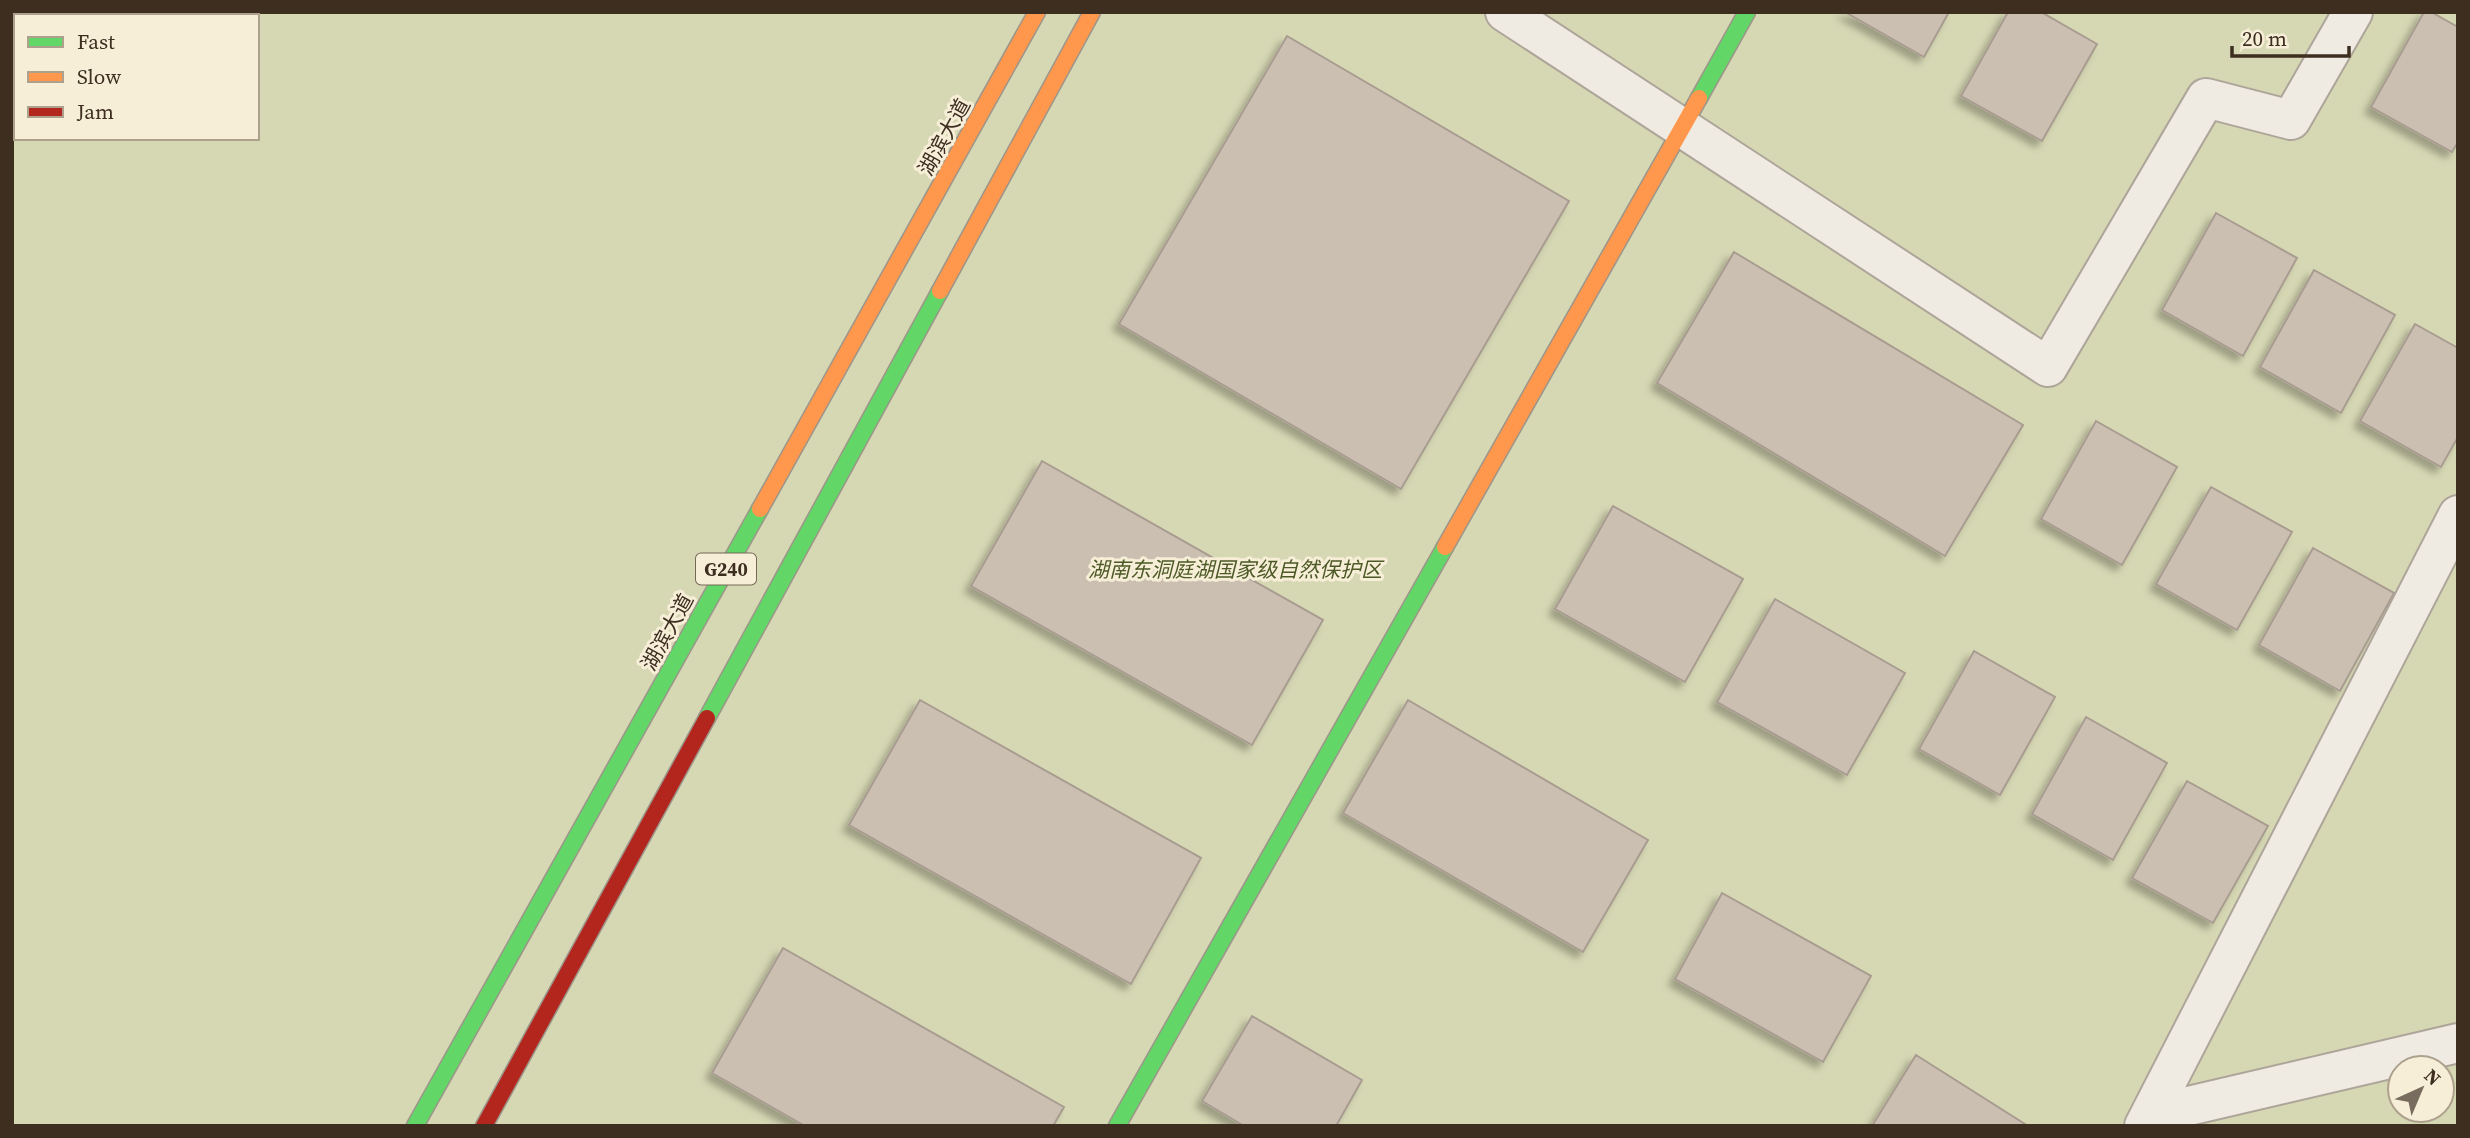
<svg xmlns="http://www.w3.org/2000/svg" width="2470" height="1138" font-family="'Source Serif 4','Noto Sans SC',serif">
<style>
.green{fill:#d6d7b3;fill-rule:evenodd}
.building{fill:#cbbfb2;stroke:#a89c90;stroke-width:2;filter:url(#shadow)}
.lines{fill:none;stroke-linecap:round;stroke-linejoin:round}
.street-casing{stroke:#ada599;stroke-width:42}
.fast-casing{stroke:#9c958a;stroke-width:19}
.slow-casing{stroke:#9c958a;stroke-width:19}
.jam-casing{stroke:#9c958a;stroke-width:19}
.street{stroke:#efebe3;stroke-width:38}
.fast{stroke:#63d668;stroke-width:16}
.slow{stroke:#ff974d;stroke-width:16}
.jam{stroke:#b3261e;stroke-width:16}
.labels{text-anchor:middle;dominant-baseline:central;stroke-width:6;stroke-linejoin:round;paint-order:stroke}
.shield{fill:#f7eed8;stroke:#756857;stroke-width:2}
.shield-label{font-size:19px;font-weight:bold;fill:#3d2e20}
.street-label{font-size:21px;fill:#3d2e20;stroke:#f7eed8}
.park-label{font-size:21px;font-style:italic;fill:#4d5a26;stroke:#f7eed8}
</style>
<defs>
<filter id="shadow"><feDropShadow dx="-6" dy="6" stdDeviation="3.5" flood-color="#0004"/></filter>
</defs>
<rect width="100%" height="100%" fill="#e7e0d1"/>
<path class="green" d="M12,12H2458V1126H12ZM16,16H257V138H16ZM2400,1068H2442V1110H2400Z"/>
<path class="building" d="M1845,12H1949L1924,57Z
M2008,12H2041L2097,44L2042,141L1961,96Z
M2424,12H2431L2458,27V142L2452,152L2371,107Z
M1287,36L1569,201L1401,489L1119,324Z
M2216,213L2297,258L2243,356L2162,310Z
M1734,252L2023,425L1945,556L1657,383Z
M2314,270L2395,315L2341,413L2260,367Z
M2415,324L2458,348V437L2441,467L2360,421Z
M2096,421L2177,467L2122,565L2041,519Z
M1042,461L1323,620L1252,745L971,586Z
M2211,487L2292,532L2237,630L2156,584Z
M1613,506L1743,579L1685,682L1555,609Z
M2313,548L2394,593L2340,691L2259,645Z
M1775,599L1905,673L1847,775L1717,702Z
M1974,651L2055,697L2000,795L1919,749Z
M920,700L1201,858L1131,984L849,825Z
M1408,700L1648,840L1583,952L1343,813Z
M2086,717L2167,763L2113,860L2032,814Z
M2187,781L2268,826L2213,923L2132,878Z
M1722,893L1871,976L1823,1062L1675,979Z
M783,948L1064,1107L1053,1126H805L712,1073Z
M1252,1016L1362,1080L1336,1126H1244L1202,1101Z
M1916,1055L2028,1126H1872Z"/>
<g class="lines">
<defs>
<path id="street" d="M1505,12L2048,367L2206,98L2291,120L2353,12
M2150,1115L2458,1043
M2144,1126L2458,515"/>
<path id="fast" d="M1699,98L1747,12
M707,718L940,291
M415,1126L760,509
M1117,1126L1445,547"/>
<path id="slow" d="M940,291L1092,12
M760,509L1037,12
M1445,547L1699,98"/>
<path id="jam" d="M484,1126L707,718"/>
</defs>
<use href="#street" class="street-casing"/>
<use href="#fast" class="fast-casing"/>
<use href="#slow" class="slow-casing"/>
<use href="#jam" class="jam-casing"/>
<use href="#street" class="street"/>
<use href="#fast" class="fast"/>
<use href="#slow" class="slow"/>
<use href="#jam" class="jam"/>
</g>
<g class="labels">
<rect class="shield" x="696" y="553.5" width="60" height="31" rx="5"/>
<g class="shield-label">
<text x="726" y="569">G240</text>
</g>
<g class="street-label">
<text transform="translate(944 137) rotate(-61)">湖滨大道</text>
<text transform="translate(667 632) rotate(-61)">湖滨大道</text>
</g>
<g class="park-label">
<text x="1235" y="569">湖南东洞庭湖国家级自然保护区</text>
</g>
</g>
<rect width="2470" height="1138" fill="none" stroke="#3d2e20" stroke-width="28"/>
<rect x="14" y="14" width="245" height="126" fill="#f7eed8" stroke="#ada18e" stroke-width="2"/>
<rect x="28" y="37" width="35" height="10" fill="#63d668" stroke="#ada18e" stroke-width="2"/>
<text x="77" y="49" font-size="21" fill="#3d2e20">Fast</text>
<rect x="28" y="72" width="35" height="10" fill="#ff974d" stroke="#ada18e" stroke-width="2"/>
<text x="77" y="84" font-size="21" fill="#3d2e20">Slow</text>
<rect x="28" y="107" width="35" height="10" fill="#b3261e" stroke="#ada18e" stroke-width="2"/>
<text x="77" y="119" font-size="21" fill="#3d2e20">Jam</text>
<g transform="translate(2421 1089) rotate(44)"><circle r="33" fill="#f7eed8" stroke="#ada18e" stroke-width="2"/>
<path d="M0-5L12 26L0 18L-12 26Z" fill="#786c5e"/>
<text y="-10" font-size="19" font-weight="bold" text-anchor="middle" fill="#3d2e20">N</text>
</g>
<path d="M2232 46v10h117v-10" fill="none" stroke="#3d2e20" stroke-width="3.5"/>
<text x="2242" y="46" font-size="21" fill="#3d2e20" stroke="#f7eed8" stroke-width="5" paint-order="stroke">20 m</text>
</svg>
